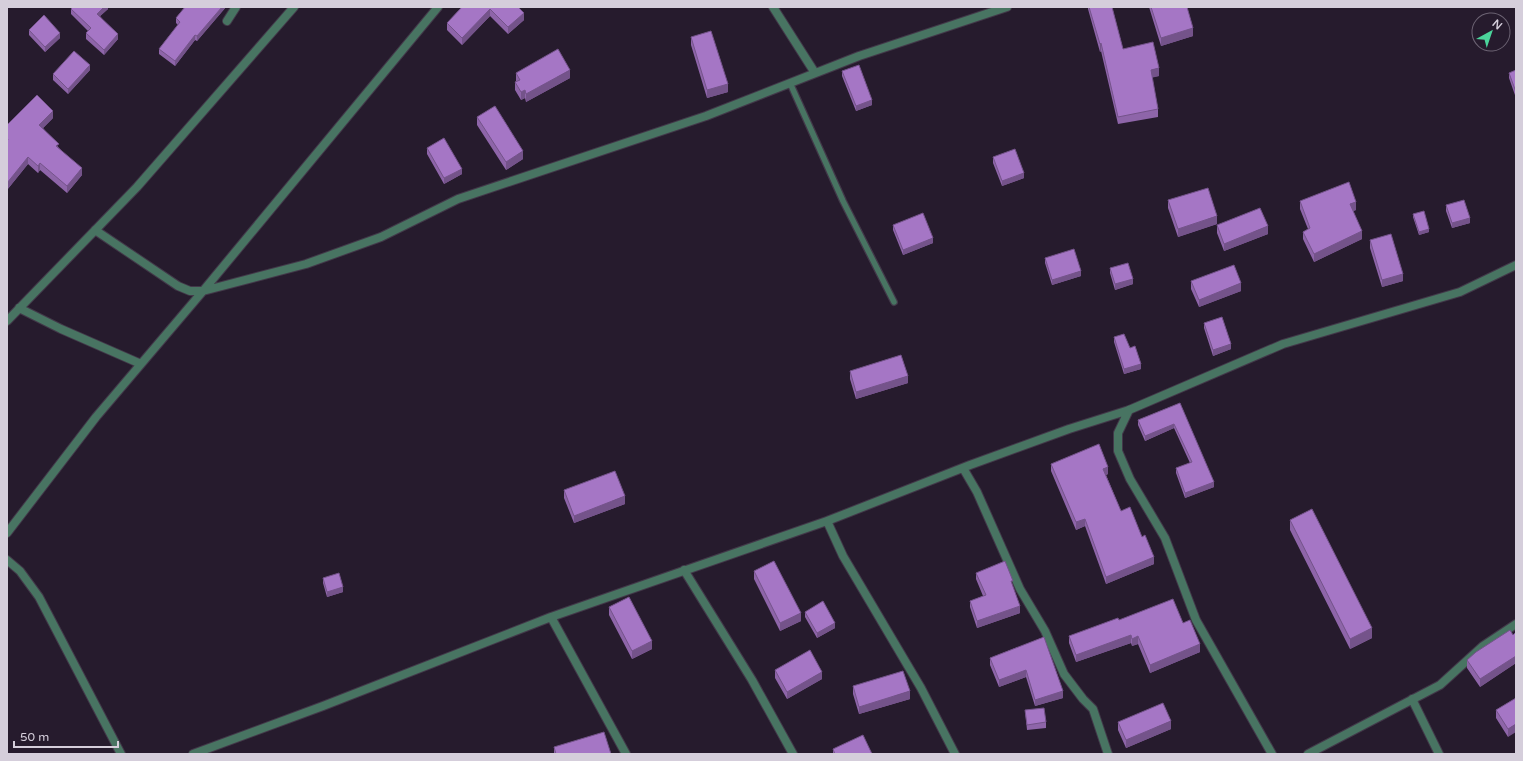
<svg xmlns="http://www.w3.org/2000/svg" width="1523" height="761" font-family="'Varela Round',sans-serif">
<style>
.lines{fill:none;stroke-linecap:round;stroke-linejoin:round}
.lane-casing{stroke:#423849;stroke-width:8}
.street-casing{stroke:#423849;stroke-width:10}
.lane{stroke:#487462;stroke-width:5.5}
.street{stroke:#487462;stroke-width:8}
.wall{fill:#8e65a9}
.shaded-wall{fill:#74538a}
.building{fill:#a576c5;stroke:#74538a}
</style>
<rect width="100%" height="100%" fill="#261b2d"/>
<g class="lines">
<defs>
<path id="lane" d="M790,83L843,201L894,302"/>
<path id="street" d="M773,7L815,73
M227,21L236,7
M95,230L178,286L190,291H203L306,264L381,237L458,199L706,116L859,56L1007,7
M19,308L61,329L141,364
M7,321L137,187L294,7
M1129,410L1118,433V451L1130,479L1165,538L1196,620L1272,754
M963,468L977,492L1020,589L1045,631L1064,674L1083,699L1093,709L1108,754
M827,521L843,556L921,688L955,754
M7,533L96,417L203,291L438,7
M7,560L20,571L39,597L121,754
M684,570L752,680L793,754
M551,617L626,754
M1412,699L1439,754
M193,754L323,706L551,617L827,521L970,465L1069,429L1129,410L1283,344L1460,292L1516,265
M1308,754L1440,685L1483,646L1516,624"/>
</defs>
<use href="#lane" class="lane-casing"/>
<use href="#street" class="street-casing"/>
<use href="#lane" class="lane"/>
<use href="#street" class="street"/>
</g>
<path class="wall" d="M108,7V9L100,16L118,39L104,55L86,39V33L88,31L71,14V9Z
M185,7H226L197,41L195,40L175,66L159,54V49L178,25L176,23V18Z
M462,7H518L524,20L508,34L490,16L462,45L447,30V23Z
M1088,7H1112L1123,49L1159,76L1152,77L1158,109V117L1118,124L1101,51L1100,52L1088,9Z
M1149,7H1187L1193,36L1161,46Z
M29,30L60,38L45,52L29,35Z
M691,37L728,92L707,98L691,45Z
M90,70L68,94L53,80V74Z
M1516,70V98L1509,78V73Z
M842,71L872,105L856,111L842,76Z
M516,73L570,78L526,102L525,98L521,100L515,90V82H516Z
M477,117L523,159L506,170L477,125Z
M53,118L43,128L59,148L82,175L67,193L40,170L38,173L28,164L7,190V125Z
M427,148L462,174L444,184L427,154Z
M993,157L1024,178L1002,186L993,163Z
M1168,200L1217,224L1178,237L1168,208Z
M1300,201L1356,210L1353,211L1362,239L1314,262L1303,239V232L1308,229L1300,209Z
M1446,205L1470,223L1452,228L1446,211Z
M1413,214L1429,232L1419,235L1413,217Z
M893,225L933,243L903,255L893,230Z
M1217,225L1268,234L1224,251L1217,233Z
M1370,240L1403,281L1382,287L1370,248Z
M1045,258L1081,276L1052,285L1045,263Z
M1110,268L1133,284L1115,290L1110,273Z
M1191,281L1241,291L1199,307L1191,289Z
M1204,323L1231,349L1213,356L1204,328Z
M1114,337L1130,348L1141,369L1124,374L1114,342Z
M850,371L908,383L856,399L850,379Z
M1180,403L1214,487L1185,498L1176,473V468L1190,463L1174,428L1145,441L1138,425V420Z
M1051,464L1108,474L1106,475L1121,511L1142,537L1154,564L1106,584L1085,526L1076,530L1051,471Z
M564,490L625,504L574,523L564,498Z
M1290,520L1372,638L1350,649L1290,530Z
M754,571L801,621L780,631L754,579Z
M976,573L1013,587L1020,613L977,628L970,607V601L983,596L976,579Z
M323,578L343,592L327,597L323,583Z
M609,607L652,649L632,659L609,615Z
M805,612L835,628L817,638L805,617Z
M1119,620L1183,623L1200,652L1150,673L1138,644L1132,646L1131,643L1076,662L1069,643V636Z
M1513,635H1516V663L1480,687L1467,668V660Z
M1044,637L1063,698L1035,706L1026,677L999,687L990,665V658Z
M775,670L822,679L787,699L775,678Z
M853,686L910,699L859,714L853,694Z
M1516,698L1508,737L1496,718V710Z
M1025,710L1046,722V728L1027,730Z
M1118,722L1171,729L1126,748L1118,730Z
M554,747L611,754H554Z
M833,749L872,754H833Z"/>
<path class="shaded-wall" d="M104,7H108V9L97,19V14Z
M222,7H226L197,41V36Z
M490,9V16L462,45V38Z
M524,13V20L508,34V27Z
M1193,28V36L1161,46V38Z
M60,33V38L45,52V47Z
M118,34V39L104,55V50Z
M195,35V40L175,66V61Z
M1101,43V51L1100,52V44Z
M90,65V70L68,94V89Z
M1159,68V76L1151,78V70Z
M570,70V78L526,102V94Z
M728,84V92L707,98V90Z
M525,90V98L521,100V92Z
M872,100V105L856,111V106Z
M53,111V118L39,132V125Z
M523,151V159L506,170V162Z
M28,157V164L7,190V183Z
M40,163V170L38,173V166Z
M82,168V175L67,193V186Z
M462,169V174L444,184V178Z
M1024,173V178L1002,186V181Z
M1356,202V210L1350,212V204Z
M1217,216V224L1178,237V229Z
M1470,218V223L1452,228V223Z
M1268,226V234L1224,251V244Z
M1429,229V232L1419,235V232Z
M1362,231V239L1314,262V254Z
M933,238V243L903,255V250Z
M1081,271V276L1052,285V280Z
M1403,274V281L1382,287V280Z
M1133,279V284L1115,290V284Z
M1241,283V291L1199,307V300Z
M1231,344V349L1213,356V350Z
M1141,364V369L1124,374V369Z
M908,376V383L856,399V392Z
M1174,424V428L1145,441V436Z
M1108,467V474L1103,476V469Z
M1214,482V487L1185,498V493Z
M625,496V504L574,523V516Z
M1085,519V526L1076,530V522Z
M1154,557V564L1106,584V577Z
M343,587V592L327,597V592Z
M1020,606V613L977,628V621Z
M801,613V621L780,631V623Z
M835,623V628L817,638V633Z
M1372,628V638L1350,649V639Z
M1131,635V643L1076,662V655Z
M1138,636V644L1132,646V639Z
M652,641V649L632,659V651Z
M1200,644V652L1150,673V665Z
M1516,656V663L1480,687V679Z
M1026,670V677L999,687V680Z
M822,672V679L787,699V692Z
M910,691V699L859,714V707Z
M1063,691V698L1035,706V700Z
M1171,721V729L1126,748V740Z
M1516,724V732L1508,737V729Z"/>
<path class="building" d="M73,7H104L97,14L118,34L104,50L86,33L91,28L71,9Z
M185,7H222L197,36L195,35L175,61L159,49L180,22L176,18Z
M462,7H518L524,13L508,27L490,9L462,38L447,23Z
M1089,7H1112L1123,49L1153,42L1159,68L1151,70L1158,109L1118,117L1101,43L1100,44Z
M1151,7H1187L1193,28L1161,38Z
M44,15L60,33L45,47L29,30Z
M711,31L728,84L707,90L691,37Z
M558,49L570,70L526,94L525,90L521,92L515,82L520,80L516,73Z
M74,51L90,65L68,89L53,74Z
M859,65L872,100L856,106L842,71Z
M1516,70V92L1509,73Z
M37,95L53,111L39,125L59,144L56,146L82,168L67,186L40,163L38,166L28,157L7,183V141L8,139L7,138V125Z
M495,106L523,151L506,162L477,117Z
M444,138L462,169L444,178L427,148Z
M1015,149L1024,173L1002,181L993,157Z
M1349,182L1356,202L1350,204L1362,231L1314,254L1303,232L1310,228L1300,201Z
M1208,188L1217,216L1178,229L1168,200Z
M1464,200L1470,218L1452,223L1446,205Z
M1260,208L1268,226L1224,244L1217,225Z
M1424,211L1429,229L1419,232L1413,214Z
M923,213L933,238L903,250L893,225Z
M1391,234L1403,274L1382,280L1370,240Z
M1074,249L1081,271L1052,280L1045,258Z
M1128,263L1133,279L1115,284L1110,268Z
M1234,265L1241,283L1199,300L1191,281Z
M1222,317L1231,344L1213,350L1204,323Z
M1124,334L1130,348L1135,346L1141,364L1124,369L1114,337Z
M901,355L908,376L856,392L850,371Z
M1180,403L1214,482L1185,493L1176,468L1192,462L1174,424L1145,436L1138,420Z
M1099,444L1108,467L1103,469L1121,511L1130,507L1142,537L1145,535L1154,557L1106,577L1085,519L1076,522L1051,464Z
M615,471L625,496L574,516L564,490Z
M1312,509L1372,628L1350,639L1290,520Z
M774,561L801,613L780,623L754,571Z
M1005,561L1013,581H1011L1020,606L977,621L970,601L986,595L976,573Z
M339,573L343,587L327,592L323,578Z
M629,597L652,641L632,651L609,607Z
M1173,599L1183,623L1190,620L1200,644L1150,665L1138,636L1132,639L1131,635L1076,655L1069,636L1118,618L1119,620Z
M823,601L835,623L817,633L805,612Z
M1510,630L1513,635L1515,633L1516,635V656L1480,679L1467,660L1476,652Z
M1044,637L1063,691L1035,700L1026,670L999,680L990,658Z
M810,650L822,672L787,692L775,670Z
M903,671L910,691L859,707L853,686Z
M1516,698V724L1508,729L1496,710Z
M1163,703L1171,721L1126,740L1118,722Z
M1044,708L1046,722L1027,725L1025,710Z
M604,732L611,754H556L554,747Z
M863,735L872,754H835L833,749Z"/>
<rect width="1523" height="761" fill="none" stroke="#d5cedb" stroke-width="16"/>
<g transform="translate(1491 32) rotate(40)"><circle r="19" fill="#261b2d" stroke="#6c6373"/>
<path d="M0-3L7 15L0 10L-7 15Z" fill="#4bd49b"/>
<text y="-6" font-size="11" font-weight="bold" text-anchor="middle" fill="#d5cedb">N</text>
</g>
<path d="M14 741v6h104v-6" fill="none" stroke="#d5cedb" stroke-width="2"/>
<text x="20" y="741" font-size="12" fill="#d5cedb" stroke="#261b2d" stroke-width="3" paint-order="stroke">50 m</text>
</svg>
